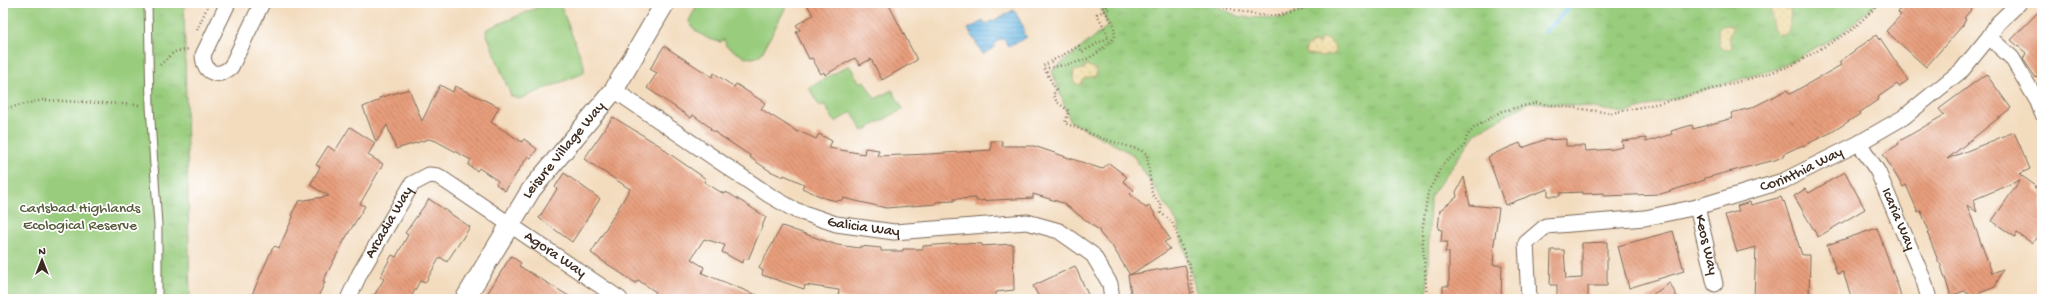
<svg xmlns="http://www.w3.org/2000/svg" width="2045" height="302" font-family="'Gochi Hand',sans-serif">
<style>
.grass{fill:url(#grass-tufts);stroke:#6a7b4e}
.sand{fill:url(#sand-dots);stroke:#94825e}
.park{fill:#99cc7d;stroke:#6a7b4e}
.water{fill:url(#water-rules);stroke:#527080}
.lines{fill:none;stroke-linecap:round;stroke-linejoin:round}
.stream{stroke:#69b7e3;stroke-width:4.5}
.building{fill:url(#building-back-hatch)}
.service-casing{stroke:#7b6856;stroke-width:9}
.minor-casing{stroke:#7b6856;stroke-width:17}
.tertiary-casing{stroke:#7b6856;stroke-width:21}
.path{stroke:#7b6856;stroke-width:2.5;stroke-dasharray:1 3;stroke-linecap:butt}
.service{stroke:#fff;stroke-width:7}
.minor{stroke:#fff;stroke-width:15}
.tertiary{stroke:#fff;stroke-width:19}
.labels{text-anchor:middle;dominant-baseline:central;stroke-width:3.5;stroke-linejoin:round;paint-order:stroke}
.street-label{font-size:15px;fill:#3b2a1e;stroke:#fff}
.park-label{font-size:15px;fill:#575b3a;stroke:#fff}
</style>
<defs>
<pattern id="grass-tufts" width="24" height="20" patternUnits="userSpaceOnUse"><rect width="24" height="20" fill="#99cc7d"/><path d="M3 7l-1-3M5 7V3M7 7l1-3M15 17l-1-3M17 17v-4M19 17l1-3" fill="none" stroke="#85af6c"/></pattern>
<pattern id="sand-dots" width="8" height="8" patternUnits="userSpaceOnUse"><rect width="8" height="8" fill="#eeda9e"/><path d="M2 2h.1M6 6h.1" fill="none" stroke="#cdbb88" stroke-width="1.8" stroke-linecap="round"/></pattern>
<pattern id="water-rules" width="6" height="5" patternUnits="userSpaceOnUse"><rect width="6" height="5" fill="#69b7e3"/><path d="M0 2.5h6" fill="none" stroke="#5895b7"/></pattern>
<pattern id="building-back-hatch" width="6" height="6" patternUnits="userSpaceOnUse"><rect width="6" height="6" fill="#e79e7d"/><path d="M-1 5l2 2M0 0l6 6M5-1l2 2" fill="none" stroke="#bc8166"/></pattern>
</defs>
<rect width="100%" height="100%" fill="#fff"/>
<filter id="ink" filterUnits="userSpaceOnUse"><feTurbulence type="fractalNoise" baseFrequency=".025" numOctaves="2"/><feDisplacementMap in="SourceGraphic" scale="8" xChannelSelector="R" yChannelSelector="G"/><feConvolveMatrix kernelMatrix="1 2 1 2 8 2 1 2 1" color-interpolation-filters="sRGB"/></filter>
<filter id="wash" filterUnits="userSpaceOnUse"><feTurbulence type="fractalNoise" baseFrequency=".012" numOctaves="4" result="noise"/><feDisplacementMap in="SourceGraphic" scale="16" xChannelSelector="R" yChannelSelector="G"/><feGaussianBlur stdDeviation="0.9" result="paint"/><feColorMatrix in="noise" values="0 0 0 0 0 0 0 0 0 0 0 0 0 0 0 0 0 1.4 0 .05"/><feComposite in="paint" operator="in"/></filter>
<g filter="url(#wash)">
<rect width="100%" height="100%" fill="#f3dcbe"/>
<path class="grass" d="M3,3H184L190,299H3Z
M1099,3H1210L1240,17L1283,18L1320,3H1877L1839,35L1779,68L1625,113L1580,106L1529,102L1476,133L1430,197L1427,299H1198L1177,222L1132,154L1070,121L1052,71L1108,26Z"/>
<path class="sand" d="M1778,5L1787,7L1791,12L1789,29L1786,34H1778L1773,29L1771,10Z
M1729,25L1733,28L1729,36L1732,46L1730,49L1724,50L1719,46L1718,31L1721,26Z
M1320,39H1328L1335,47V54L1320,57L1316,55L1307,54L1305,51L1307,46L1314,42L1319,44Z
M1086,65L1096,69V76L1085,78L1080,85L1074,83L1073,71L1084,69Z"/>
<path class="park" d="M3,3H148L158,299H3Z
M548,3H559L561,7L584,65V73L519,99L511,96L486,32L487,29Z
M698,3H788L762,53C751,65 737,52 726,46L724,39L721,42C711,41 692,32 689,21Z
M849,65L860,83L864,81L875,99L892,90L903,109L863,131L852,112L835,122L824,104L820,107L809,88Z"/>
<path class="water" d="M1014,10L1024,28L1023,33L1027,37L1009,47L1005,40L1001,39L994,44L995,47L983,54L968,29L983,21L984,24H987Z"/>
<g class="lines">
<path class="stream" d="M1545,32L1565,12L1571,3"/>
</g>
<g id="blocks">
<path class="building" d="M806,3H888L917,60L882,80L871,59L860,65L855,58L825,75L824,72L821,74L812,58L809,59L796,32L800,30L796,25L813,15Z
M1906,3H1977L1964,18L1966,19L1963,25L1926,67L1886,31L1901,15L1898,12Z
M2042,8V72L2036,78L2023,59L2026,53L2011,40Z
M1876,35L1879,40L1880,38L1908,80L1899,87L1897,84L1878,97L1879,99L1859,113L1860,114L1832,132L1803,146V145L1783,154L1784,156L1775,160L1705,178V180L1661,194L1604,196V193L1582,194V192L1560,193V196H1548V189L1505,205L1488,157L1498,152L1520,143L1522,148L1544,140L1566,139V146H1585L1586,151L1614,149L1623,147L1622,141L1646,138V142L1672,134L1671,131L1692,125L1693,129L1733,118L1731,113L1751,108L1787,90L1790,94L1841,65L1839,62Z
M664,46L712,77L714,73L734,87L736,84L765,103L761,109L798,132L799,131L816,139L819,134L832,141L829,148L864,154L865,148L879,150L877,156L930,154L991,150V141H1002V146H1034L1102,169L1109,163L1127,177L1123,181L1134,190L1130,194L1146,208L1150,206L1170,239L1164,242L1170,249L1130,275L1111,244L1110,245L1099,232L1100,231L1063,203L1033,194V198L976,201V198L954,199V201L936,202V204L886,208L843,198L842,200L837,201L824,198L802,188L804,184L784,175L783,177L770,171L755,161L750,157L751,156L710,129L711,128L693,115L691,118L647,88L657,73L650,69Z
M1986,74L2011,108L1947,159L2014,132L2030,169L2019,174L2036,186L2034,188L2042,194V242L2036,238L2032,243L2017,233L2015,237L1992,221L2020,180L1973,200L1977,212L1967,205L1992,273L2003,269L1995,287L1972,296L1964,291L1951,296L1940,263H1939L1927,232L1929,231L1921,211L1918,212L1906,185L1903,187L1883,154L1899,144L1898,142L1944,115L1939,109Z
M440,85L453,92L455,86L499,107L491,122L522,142L524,139L537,149L531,158L528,156L505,191L496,184L498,181L479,168L477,171L468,165L471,160L436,141L429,139L396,149L387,125L376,142L363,107L380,100L379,98L409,89L422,121Z
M613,117L662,147L667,152L706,179L704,182L724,194L725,192L730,194L766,217L748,260L745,258L742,263L722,252L725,245L704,239L691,259L704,267L702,273L766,299H662L655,294L656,292L638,280L636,283L631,280L591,253L630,189L584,159Z
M350,127L375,143L368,155L383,164L360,204L365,206L345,239L323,281L325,282L317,299H250L272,249L275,246L279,248L293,217L292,213L299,201L329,196L310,185L320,167L316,165L328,146L335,151Z
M1845,172L1865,209L1818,237L1794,196L1805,189L1809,193Z
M564,173L600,199L572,242L539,218L557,189L555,187Z
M1464,177L1470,205L1499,208L1493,251H1494L1493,265H1502L1501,299H1443V286H1449V252H1445L1448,242H1441L1442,230L1438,229L1440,210L1457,197L1456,192Z
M1781,197L1783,202L1784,201L1802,255H1810L1809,299H1754L1756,247L1737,252L1725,215L1739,211L1737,206L1750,202L1751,205Z
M429,199L470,227L448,260L447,262L440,257L425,283L420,281L410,299H372L384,279L380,277L387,264L392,255L396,257L408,235L405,233Z
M782,226L837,245L860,248V246L881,248V251H903V249H923V246L962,243L982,244V246L1013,244L1014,290L996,292V298L978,299H955V297L925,299H853L838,297L839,290L805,285L804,289L762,275L763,271L759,268Z
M1877,228L1899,289L1901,299H1852L1843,272L1837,274L1827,245Z
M1673,231L1684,271L1629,288L1618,246Z
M1607,242V286H1588V299H1557V285H1550L1551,250H1564L1566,279L1582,278V243Z
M511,256L521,263L519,266L574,299H484Z
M1185,265L1192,299H1132L1128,275Z
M1075,266L1090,299H1040L1033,286Z
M1670,283L1678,299H1646Z"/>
</g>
</g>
<g filter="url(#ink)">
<use href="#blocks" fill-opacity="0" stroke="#7b6856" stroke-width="1"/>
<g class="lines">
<defs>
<path id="service" d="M148,3L150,106L158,225V299"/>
<g id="minor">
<path d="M228,3L203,55C204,73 217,79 231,67L262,3"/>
<path d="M1989,37L2012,58L2038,102L2042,113"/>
<path id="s1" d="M614,90L769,195L795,210L836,224L894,232L1027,222L1059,231L1093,255L1110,284L1112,299"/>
<path id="s2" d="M1859,143L1878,172L1924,281L1929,299"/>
<path id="s3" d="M1697,207L1715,284"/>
<path id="s4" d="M348,299L360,273L412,184L429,175L438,176L620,299"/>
<path id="s5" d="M1529,299L1526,243L1546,226L1645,218L1697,207L1783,181L1859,143L1904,117L1962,70L1989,37L1997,24L2019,3"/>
</g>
<g id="tertiary">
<path id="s6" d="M465,299L531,190L614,90L665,3"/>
</g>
</defs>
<use href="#service" class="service-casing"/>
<use href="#minor" class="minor-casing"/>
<use href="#tertiary" class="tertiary-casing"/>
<path class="path" d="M1104,3L1109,9L1097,14L1109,37L1082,52L1079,46L1043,66L1056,90L1053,95L1057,102L1069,111L1065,123L1104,139L1140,150L1147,154L1152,194L1161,205V213L1172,222L1174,227L1190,268L1194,299
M1216,3C1247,17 1283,22 1314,3
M197,30L209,3
M160,65L174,52L189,49
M1048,68C1083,61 1089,63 1115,37L1114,25L1100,3
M3,109L43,100L141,105
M1427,299L1422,232L1428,192L1443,164L1464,147L1467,136L1474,128L1502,111L1536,103L1612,113L1665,102L1763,75L1791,66L1829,44L1853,29L1880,3"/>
<use href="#service" class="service"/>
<use href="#minor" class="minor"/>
<use href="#tertiary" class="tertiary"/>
</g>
</g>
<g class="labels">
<g class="street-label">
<text stroke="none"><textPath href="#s6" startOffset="179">Leisure Village Way</textPath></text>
<text stroke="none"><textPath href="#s5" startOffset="346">Corinthia Way</textPath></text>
<text stroke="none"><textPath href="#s2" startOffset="86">Icaria Way</textPath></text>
<text stroke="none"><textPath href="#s4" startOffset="87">Arcadia Way</textPath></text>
<text stroke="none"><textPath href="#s1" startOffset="288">Galicia Way</textPath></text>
<text stroke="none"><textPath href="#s3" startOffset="39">Keos Way</textPath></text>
<text stroke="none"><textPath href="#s4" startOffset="301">Agora Way</textPath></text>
</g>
<g class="park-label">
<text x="80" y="209">Carlsbad Highlands<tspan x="80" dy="17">Ecological Reserve</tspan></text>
</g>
</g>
<rect width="2045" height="302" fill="none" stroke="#fff" stroke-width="16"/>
<g transform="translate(42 260)" stroke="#ffffff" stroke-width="3" paint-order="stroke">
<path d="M0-3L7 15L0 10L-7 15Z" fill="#3b2a1e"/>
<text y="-6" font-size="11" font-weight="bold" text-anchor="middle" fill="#3b2a1e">N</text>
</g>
</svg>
